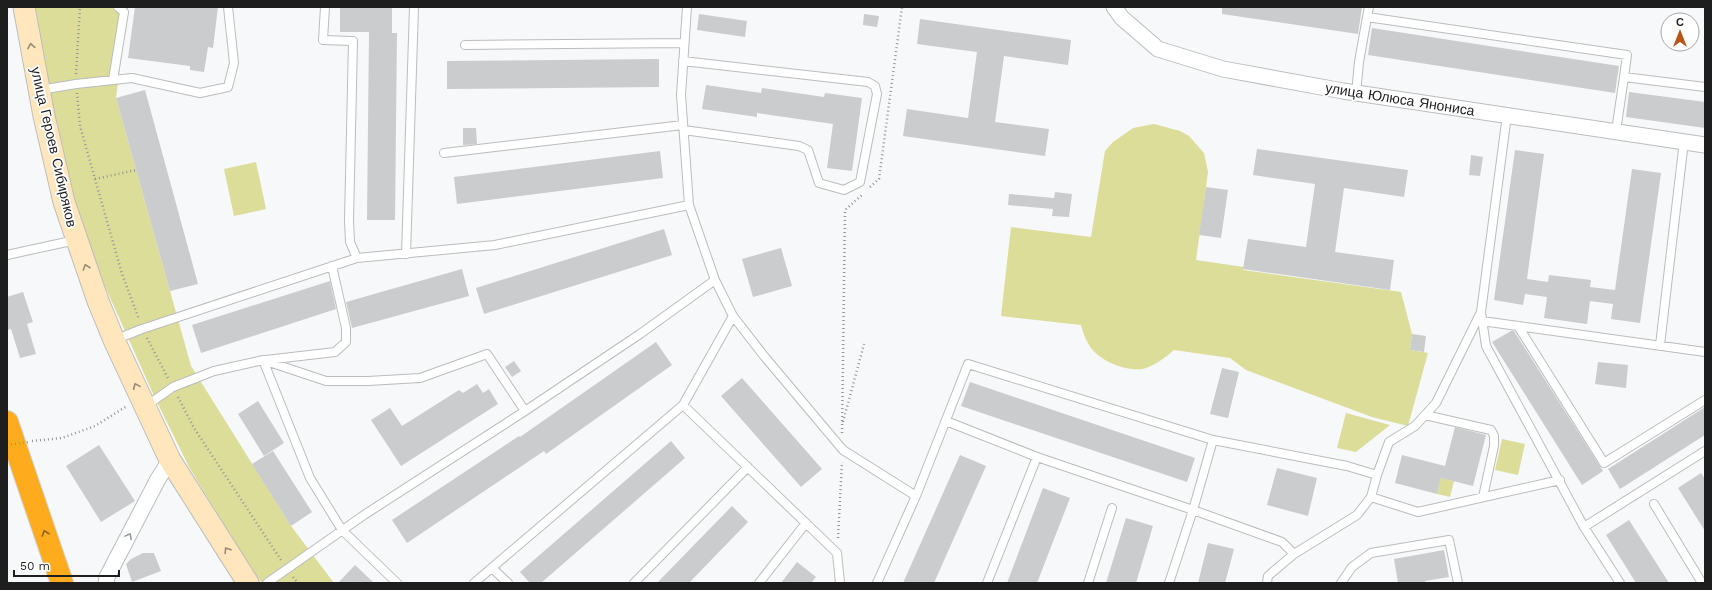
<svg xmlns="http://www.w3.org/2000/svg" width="1712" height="590" font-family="'Work Sans',sans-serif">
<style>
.green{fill:#dbdd99}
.building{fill:#caccce}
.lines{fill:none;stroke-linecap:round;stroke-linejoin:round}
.lane-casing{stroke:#babcbe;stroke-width:10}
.street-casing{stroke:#babcbe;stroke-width:17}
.secondary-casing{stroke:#babcbe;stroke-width:23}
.highway-casing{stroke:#d2d2d2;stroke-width:24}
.path{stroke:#949597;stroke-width:2.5;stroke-dasharray:1 3;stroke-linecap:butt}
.lane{stroke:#fff;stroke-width:8}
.street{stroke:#fff;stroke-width:15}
.secondary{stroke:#ffe6bc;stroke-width:21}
.highway{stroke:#feab1e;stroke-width:22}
.path-bridge{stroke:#949597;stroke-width:2.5;stroke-dasharray:1 3;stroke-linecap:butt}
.oneway{stroke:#9a8c75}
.oneway2{stroke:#8e641e}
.oneway3{stroke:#9a9a9a}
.labels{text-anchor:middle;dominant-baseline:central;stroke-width:3.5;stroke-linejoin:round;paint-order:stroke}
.street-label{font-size:14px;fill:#1e1e1f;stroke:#fff}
</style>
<rect width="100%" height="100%" fill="#f6f8fa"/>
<path class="green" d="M32,7H128L116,98L191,366L291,526L334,583H262L250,567L189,467L155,398L90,253L61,161Z
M1154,124L1180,131L1189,136L1204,153L1208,172L1196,260L1244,267L1243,270L1401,292L1412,334L1410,350L1428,353L1408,426L1372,417L1246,370L1230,358L1174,350C1166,357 1153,367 1142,369C1124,371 1099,361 1089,345C1085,339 1083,332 1081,325L1001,316L1011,227L1091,237L1105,151L1113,142L1133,128Z
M256,162L266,209L234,216L224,169Z
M1346,413L1390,425L1356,452L1337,448Z
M1502,439L1525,444L1518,475L1495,470Z
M1441,478L1454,481L1450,497L1437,494Z"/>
<path class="building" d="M135,7H218L213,48L208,47L204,72L190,70V66L128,58Z
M340,7H392V33H397L395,220H367L369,32H340Z
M1222,7H1362L1358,34L1222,14Z
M699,14L747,21L745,37L697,30Z
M864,14L879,16L877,27L863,25Z
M920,19L1071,40L1068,65L1004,56L995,122L1049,129L1045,156L903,136L907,109L968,118L977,52L917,44Z
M1372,28L1619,66L1615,93L1368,55Z
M659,59V87L447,89V61Z
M706,85L761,93L762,88L824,97L825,93L862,98L852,171L827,168L833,124L757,113V117L702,109Z
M145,90L198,284L170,291L116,98Z
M1629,92L1705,102V128L1626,117Z
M463,128H476L477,144L463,145Z
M1257,149L1408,170L1404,197L1344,188L1335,252L1394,260L1390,290L1243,269L1248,239L1306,247L1315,184L1253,175Z
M1515,150L1544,154L1527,279L1548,282L1549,275L1591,280L1590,287L1615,290L1632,169L1661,173L1640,323L1611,319L1613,304L1590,301L1587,324L1544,318L1547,297L1525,294L1523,305L1494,300Z
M660,151L663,178L457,204L454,177Z
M1471,155L1483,157L1480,176L1469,175Z
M1206,187L1228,190L1221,238L1199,235Z
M1055,192L1072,194L1069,217L1052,216L1053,209L1008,205L1009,194L1054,198Z
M664,229L672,255L484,314L476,288Z
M781,248L792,286L753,297L742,259Z
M462,269L469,296L352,328L346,302Z
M330,281L336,309L201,353L192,325Z
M23,292L33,322L27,324L36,354L20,358L11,329L7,330V297Z
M1511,331H1514L1603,471L1582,485L1492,342Z
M1412,334L1426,336L1424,352L1410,350Z
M656,342L672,365L546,454L544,451L407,543L392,520L519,436L520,437Z
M514,361L521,371L512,377L505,367Z
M1598,362L1628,365L1626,388L1595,384Z
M1222,368L1239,372L1228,418L1210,414Z
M742,378L822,469L801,487L721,396Z
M970,382L1195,458L1187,482L961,406Z
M477,384L483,393L489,389L498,404L401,466L371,420L390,408L402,426L459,390L463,393Z
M258,401L284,443L264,456L238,414Z
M1705,407V435L1620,489L1608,469Z
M1455,427L1486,435L1473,486L1441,478L1437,494L1395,483L1402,455L1445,466Z
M671,441L685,458L541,583H530L520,572Z
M99,445L135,501L101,522L66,466Z
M273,451L312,512L291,526L252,464Z
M960,455L986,466L934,583H903Z
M1277,468L1317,478L1308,516L1267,505Z
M1701,473L1705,479V531L1678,488Z
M1043,488L1070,498L1037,583H1007Z
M732,506L748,522L689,583H657Z
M1126,518L1153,526L1136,583H1106Z
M1629,520L1669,583H1636L1606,535Z
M1208,543L1234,549L1225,583H1198Z
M1444,550L1449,577L1425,581V583H1398L1394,559Z
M143,553H154L161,571L132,582L126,564L131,559Z
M797,562L816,577L811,583H781Z
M355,565L374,583H338Z"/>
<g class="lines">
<defs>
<path id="lane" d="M325,7L323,40L353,41L349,220L350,242L357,258
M687,7L681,95L689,205
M1369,7L1367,17L1627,55L1624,77
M465,45L684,43
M683,61L868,82L875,86L877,94L860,182L844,190L819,183L808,150L799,146L684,130
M113,80L124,12L118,7
M40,90L76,84L132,78L200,93L228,87L234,63L228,7
M1356,93L1359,62L1367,17
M1507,115L1481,312L1486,346L1584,527L1620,583
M1616,131L1624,77L1705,87
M444,153L683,125
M406,254L414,7
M7,255L76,240
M1481,312L1436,403L1415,426L1389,442L1377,475L1371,497L1418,512L1560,480
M1482,321L1705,352
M1518,326L1604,463L1705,400
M114,340L142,329L357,258L495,245L689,205L715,280L733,316L764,356L843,450L916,496L877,583
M1660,345L1684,141
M263,360L326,381H368L420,378L487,354L525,411
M266,360L335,352L346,342V328L332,266
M683,405L837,553L840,583
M146,406L173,387L214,371L263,360L310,478L342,530L397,583
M1425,415L1491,430L1494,436V446L1483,497
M946,421L1037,457
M1213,440L1347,466L1377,475
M916,496L968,364L1213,440L1193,510L1037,457L987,583
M1654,504L1702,583
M1584,527L1705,451
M492,568L508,583
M267,583L364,515L525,411L640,334L715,280
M474,583L683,405L733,316
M634,583L748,467
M759,583L806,523
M1088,583L1112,508
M1169,583L1193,510L1282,542L1294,554
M1267,583L1268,576L1294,554L1357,515L1371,497
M1341,583L1352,567L1371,553L1449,540L1458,583"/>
<path id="street" d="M1114,7L1122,18L1158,49L1223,69L1343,91L1705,145
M106,583L107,577L158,479L170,460"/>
<path id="secondary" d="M24,7L44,116L64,202L98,301L114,340L170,460L248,583"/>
<path id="highway" d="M7,422L62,583"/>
</defs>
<use href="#lane" class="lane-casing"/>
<use href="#street" class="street-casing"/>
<use href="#secondary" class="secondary-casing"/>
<use href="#highway" class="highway-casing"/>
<path class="path" d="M76,74L80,7
M77,93L80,126L122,274L139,319
M95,179L136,170
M870,187L879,179L902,7
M147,338L168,378
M178,397L194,428L281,560
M843,422L864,344
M842,433L845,210L863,194
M32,441L62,438L95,426L127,406
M838,538L842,462
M293,577L298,583"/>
<use href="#lane" class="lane"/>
<use href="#street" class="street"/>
<use href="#secondary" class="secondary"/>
<use href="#highway" class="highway"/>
<path class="path-bridge" d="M7,445L29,442"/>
</g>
<defs><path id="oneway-chevron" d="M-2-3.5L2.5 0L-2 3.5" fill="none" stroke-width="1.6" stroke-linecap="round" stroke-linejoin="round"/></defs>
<g class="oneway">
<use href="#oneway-chevron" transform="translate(31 46) rotate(-100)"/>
<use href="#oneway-chevron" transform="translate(86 267) rotate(-109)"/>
<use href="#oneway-chevron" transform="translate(136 386) rotate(-114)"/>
<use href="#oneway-chevron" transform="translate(227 550) rotate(-122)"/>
</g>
<use class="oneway2" href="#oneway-chevron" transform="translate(45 533) rotate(-109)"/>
<use class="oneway3" href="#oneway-chevron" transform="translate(129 536) rotate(-62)"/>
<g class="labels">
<g class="street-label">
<text transform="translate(1400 99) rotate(9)">улица Юлюса Янониса</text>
<text transform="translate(54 147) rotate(77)">улица Героев Сибиряков</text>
</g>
</g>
<rect width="1712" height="590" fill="none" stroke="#1e1e1f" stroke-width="16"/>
<g transform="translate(1680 32)"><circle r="19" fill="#ffffff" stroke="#a5a5a5"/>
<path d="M0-3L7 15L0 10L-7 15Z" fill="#b95719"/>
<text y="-6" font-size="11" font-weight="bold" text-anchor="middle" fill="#1e1e1f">С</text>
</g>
<path d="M14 570v6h105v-6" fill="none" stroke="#1e1e1f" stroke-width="2"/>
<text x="20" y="570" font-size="12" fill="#1e1e1f" stroke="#ffffff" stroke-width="3" paint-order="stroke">50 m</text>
</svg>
